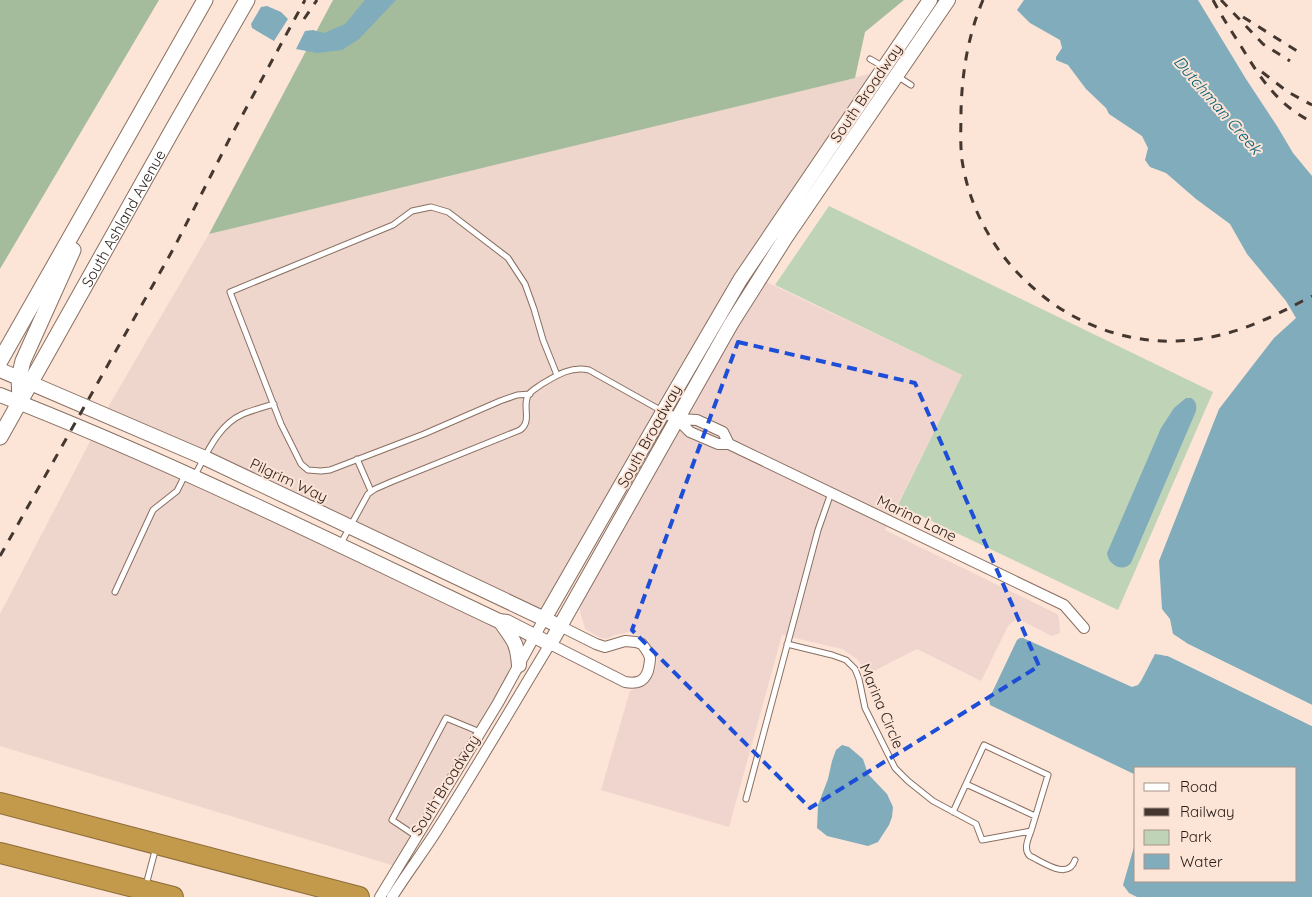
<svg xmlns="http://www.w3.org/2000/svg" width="1312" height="897" font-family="Quicksand,sans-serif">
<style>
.commercial{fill:#efd5ce}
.industrial{fill:#eed6cc}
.green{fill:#bfd4b7}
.forest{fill:#a5bc9c}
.water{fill:#80acbb}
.pier{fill:#fce4d7}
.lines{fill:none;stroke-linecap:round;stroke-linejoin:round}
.service-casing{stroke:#896f60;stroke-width:7}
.minor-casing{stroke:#896f60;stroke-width:12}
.tertiary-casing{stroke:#896f60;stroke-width:16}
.secondary-casing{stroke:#896f60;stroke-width:17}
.motorway-casing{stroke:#8c6d39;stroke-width:22}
.service{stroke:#fff;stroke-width:5}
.minor{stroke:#fff;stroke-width:10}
.tertiary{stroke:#fff;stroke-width:14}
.secondary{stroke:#fff;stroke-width:15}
.motorway{stroke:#c3994c;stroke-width:20}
.rail{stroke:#443730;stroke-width:3;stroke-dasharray:9 9;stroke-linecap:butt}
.marked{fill:none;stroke:#1d4ed8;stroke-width:4;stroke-dasharray:10 6;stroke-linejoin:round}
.labels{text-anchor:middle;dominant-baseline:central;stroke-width:4;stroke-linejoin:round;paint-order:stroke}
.street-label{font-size:15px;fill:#271c16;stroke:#fce4d7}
.water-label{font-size:16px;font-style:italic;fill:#046177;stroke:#fce4d7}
</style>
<rect width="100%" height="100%" fill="#fce4d7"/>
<path class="commercial" d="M766,282L962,375L885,530L1055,613L1058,615L1059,620L1060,633L1052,636L1022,621L1016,620L1012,622L1008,626L981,681L917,649L866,675L863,667L857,659L842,649L782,635L729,827L601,790L630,691L649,681L655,671L657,660L648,640L630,632L615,635L606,639L599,637L585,629L580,611L582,599L701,385Z"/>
<path class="industrial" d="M882,71L775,226L544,619L104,414L209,234Z
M94,434L535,636L398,867L0,746V614Z"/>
<path class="green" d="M829,206L1213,392L1118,610L898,505L962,375L775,285Z"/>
<path class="forest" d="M0,0H159L0,269Z
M333,0H904L865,32L855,78L209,234Z"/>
<path class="water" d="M365,0H396L359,39L342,50L317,53L296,49L305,31L313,30L324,33L345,24Z
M1024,0H1198L1246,79L1277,126L1293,153L1312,176V705L1188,644L1173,634L1170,619L1162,609L1159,561L1219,409L1274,338L1296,318L1286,301L1247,254L1230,224L1196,199L1166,173L1150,167L1145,160L1148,148L1142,136L1109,114L1106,108L1086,89L1068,65L1056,60V57L1062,48L1060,40L1030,23L1017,10Z
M267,6L281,12L288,19L274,41L252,28L251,24L261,7Z
M1186,398H1191C1196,401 1197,405 1196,411L1131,563C1123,573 1108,565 1107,553L1161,428L1174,408Z
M1020,638H1023L1132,687L1138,685L1141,681L1155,654L1168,656L1312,726V897H1137L1129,893L1123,885L1136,840V881H1296V768H1136V775L990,705L989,699L1017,640Z
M842,745L849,747L863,759L868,774L887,794L893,807L892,817L889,825L878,842L868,846L827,836L817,828L818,805L828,779L832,761L836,750Z"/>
<path class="pier" d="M1173,634L1188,644L1312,705V707L1187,646L1172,636Z
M1163,653L1169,654L1312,723V726L1168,656L1162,655Z"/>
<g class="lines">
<defs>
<path id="service" d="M870,59L884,67
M897,76L911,85
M530,394L517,395L500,401L424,434L330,470L321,471L308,470L301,464L281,424L230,292L393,225L412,211L431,207L448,212L508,258L525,284L534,309L543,340L557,375
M357,459L371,491
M195,475C207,453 218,425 243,414C253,410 264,407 274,404
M340,545L368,494L375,489L391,482L520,430C533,421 521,405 529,394C532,390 538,387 542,384C557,375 571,366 589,370L662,411
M115,592L153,510L177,491L185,475
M787,644L832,655L846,660L855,669L859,679L865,708L895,768L908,781L933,801L976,824L982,840L1031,831L1048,775L984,745L953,812
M966,784L1035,816
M746,799L818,530L831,493
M1031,831C1028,839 1023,850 1030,856C1043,862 1068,881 1075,860
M416,836L392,820L446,718L480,732
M146,885L156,847"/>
<path id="minor" d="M663,412L677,419L690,432L718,444H729L1064,605L1084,628
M677,419L697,420L723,432L729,444
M380,897L498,703L544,619
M392,897C407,873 424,851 439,827C477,767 513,705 550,644L625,682C637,684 644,682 648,671C649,667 650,662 650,658C649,653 645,648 642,644L636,642L625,641L605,647L596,644L560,626"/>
<path id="tertiary" d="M0,370L205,458L553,623
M0,395C170,461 334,543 499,621L507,622L550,644L731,324L786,237L948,0
M544,619L663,412L740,280L930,0
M500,621C513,640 517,641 519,665"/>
<g id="secondary">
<path d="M0,361L205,0"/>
<path d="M20,401L19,377L23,361L73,250"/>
<path id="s1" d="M0,437L173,129L247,0"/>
</g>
<path id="motorway" d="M0,803L359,897
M0,853L173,897"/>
</defs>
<use href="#service" class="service-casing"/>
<use href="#minor" class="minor-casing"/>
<use href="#tertiary" class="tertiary-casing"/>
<use href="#secondary" class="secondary-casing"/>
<use href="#motorway" class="motorway-casing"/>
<use href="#service" class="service"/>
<use href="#minor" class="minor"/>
<use href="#tertiary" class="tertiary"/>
<use href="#secondary" class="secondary"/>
<use href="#motorway" class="motorway"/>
<path class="rail" d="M983,0C968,35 962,73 961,111C961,127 960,144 962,160C971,220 1006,271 1055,305C1090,329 1135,343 1177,341C1229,339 1267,320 1312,296
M1213,0C1221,15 1230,29 1239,43C1259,76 1276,104 1312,122
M1221,0L1263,44L1290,61
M1243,17L1297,51
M304,19L317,0
M1262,72L1288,92L1312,105
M0,556L175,246L231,136L305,0"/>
</g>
<path class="marked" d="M738,342L915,383L1039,666L810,808L632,630Z"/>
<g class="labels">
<g class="street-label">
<text transform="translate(866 93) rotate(-56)">South Broadway</text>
<text stroke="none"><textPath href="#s1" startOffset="251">South Ashland Avenue</textPath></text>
<text transform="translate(649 436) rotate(-61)">South Broadway</text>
<text transform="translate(289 480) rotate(25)">Pilgrim Way</text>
<text transform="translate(917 518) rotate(26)">Marina Lane</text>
<text transform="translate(882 706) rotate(67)">Marina Circle</text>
<text transform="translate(445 785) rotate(-58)">South Broadway</text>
</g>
<g class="water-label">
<text transform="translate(1218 105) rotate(49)">Dutchman Creek</text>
</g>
</g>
<rect x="1134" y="767" width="162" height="115" fill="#fce4d7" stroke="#a7948a"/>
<rect x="1144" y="783" width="25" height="8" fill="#ffffff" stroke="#a7948a"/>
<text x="1180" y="792" font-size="15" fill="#271c16">Road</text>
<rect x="1144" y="808" width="25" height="8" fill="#443730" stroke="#a7948a"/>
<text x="1180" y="817" font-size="15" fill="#271c16">Railway</text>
<rect x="1144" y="830" width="25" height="15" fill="#bfd4b7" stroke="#a7948a"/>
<text x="1180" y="842" font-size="15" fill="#271c16">Park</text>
<rect x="1144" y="854" width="25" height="15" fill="#80acbb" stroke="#a7948a"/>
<text x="1180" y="867" font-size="15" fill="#271c16">Water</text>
</svg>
